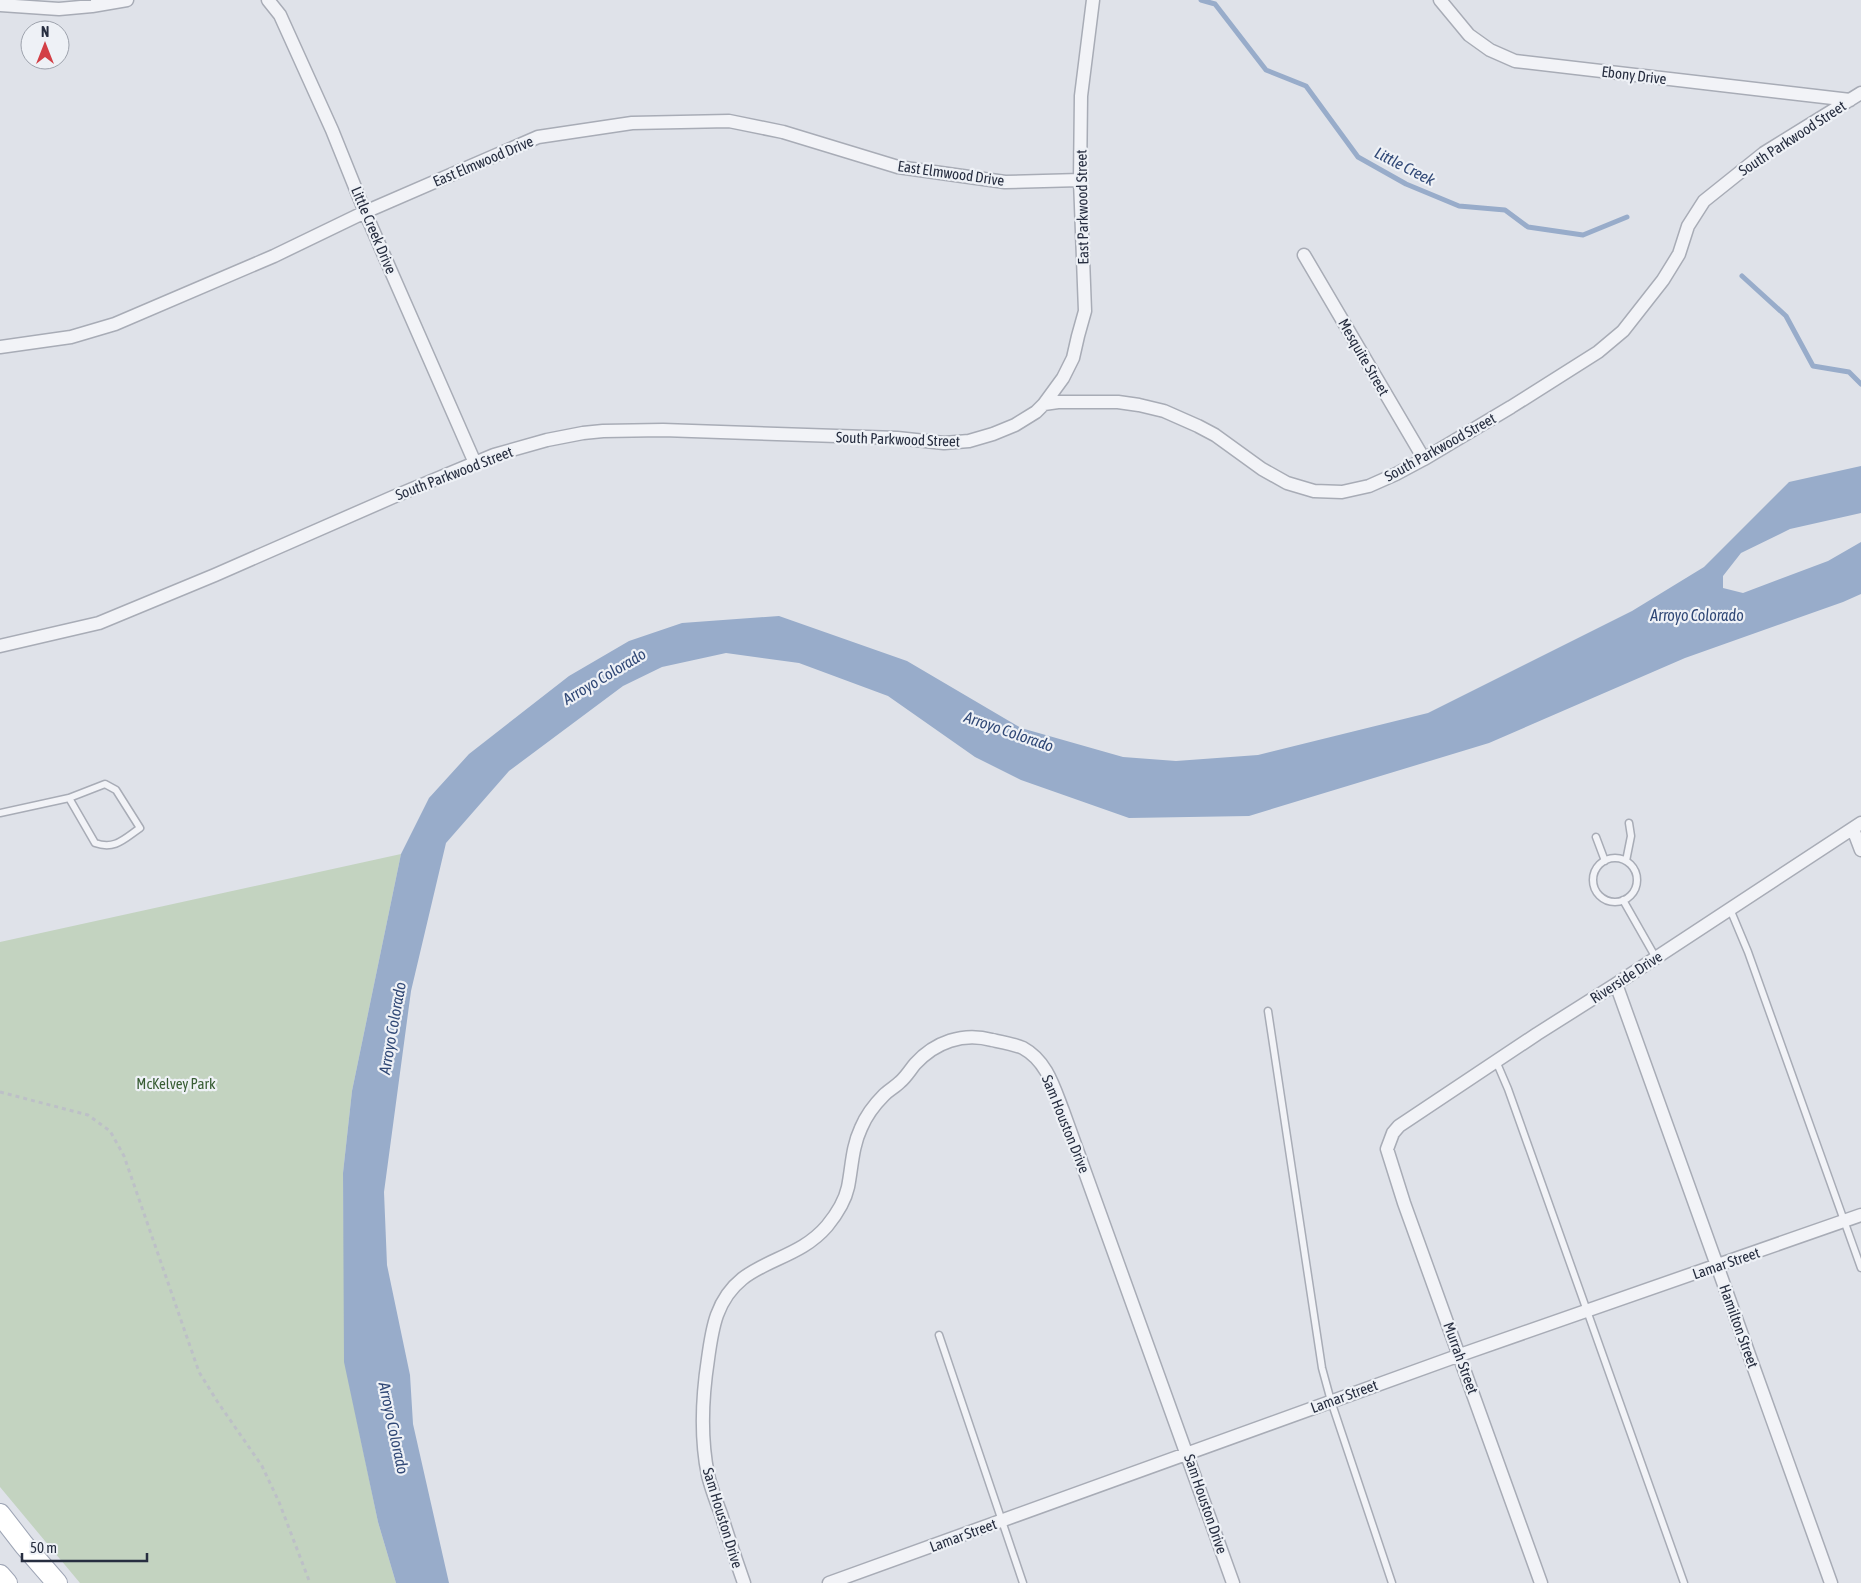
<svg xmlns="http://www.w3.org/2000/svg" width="1861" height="1583" font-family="'Asap Condensed',sans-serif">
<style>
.green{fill:#c3d3c0}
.water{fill:#98acca}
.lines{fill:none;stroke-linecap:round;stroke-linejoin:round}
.stream{stroke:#98acca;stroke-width:5}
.lane-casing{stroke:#a8acb6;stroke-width:9}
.street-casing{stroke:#a8acb6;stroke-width:15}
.primary-casing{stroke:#9ea5b5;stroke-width:22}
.path{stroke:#bdc0c7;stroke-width:3;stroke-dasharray:4 4;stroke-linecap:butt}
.lane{stroke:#f2f3f7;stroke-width:6}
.street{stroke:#f2f3f7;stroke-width:12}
.primary{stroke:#fff;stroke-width:20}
.labels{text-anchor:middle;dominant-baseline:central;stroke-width:4.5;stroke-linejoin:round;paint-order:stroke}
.street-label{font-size:15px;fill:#272e40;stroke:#eef1f6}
.park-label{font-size:15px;fill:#385d34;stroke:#eef1f6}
.water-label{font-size:16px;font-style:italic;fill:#304876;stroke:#eef1f6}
</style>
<rect width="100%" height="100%" fill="#dfe2e9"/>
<path class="green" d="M401,854L352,1091L343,1173L346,1368L378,1522L396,1583H80L0,1487V942Z"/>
<path class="water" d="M1861,466V513L1790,529L1741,553L1723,576V588L1743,593L1828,561L1861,542V594L1843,602L1685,658L1489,743L1249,816L1129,818L1021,780L975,757L888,696L799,663L726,653L662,667L623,686L509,771L446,843L411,991L384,1192L387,1265L410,1375L413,1424L449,1583H396L378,1522L344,1362L343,1173L352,1091L401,854L429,798L469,754L569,676L629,641L682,623L779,616L907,661L1021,728L1123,757L1176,761L1258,755L1428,713L1632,611L1704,567L1789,482Z"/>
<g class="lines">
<path class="stream" d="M1201,0L1215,4L1266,70L1306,86L1358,157L1406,184L1459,206L1505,210L1528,227L1583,235L1627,217
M1742,276L1786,316L1813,366L1849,372L1861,384"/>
<defs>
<path id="lane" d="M0,813L69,798L105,784L116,790L140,828C124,839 115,850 95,843L69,798
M1596,837L1605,861
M1593 880a22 22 0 1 1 44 0a22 22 0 1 1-44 0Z
M1626,861L1631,836L1629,823
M1623,900L1656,958
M1730,909L1748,952L1861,1268
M1268,1011L1322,1368L1331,1401L1392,1583
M1496,1061L1508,1089L1684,1583
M939,1335L1023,1583"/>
<path id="street" d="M268,0L280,15L332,130L365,212L475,463
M1440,0L1469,35L1490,50L1515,61L1850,100
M0,5L59,9L92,6L127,0
M1304,255L1424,459
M0,347L71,337L115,324L274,256L365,212L538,137L632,123L729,121L783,132L898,167L1005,182L1080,180
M1044,404L1063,378L1073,358L1078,336L1085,311L1080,180L1081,96L1093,0
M0,646L99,623L215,575L393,497L494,455L547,440L583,433L603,431L663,430L897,438L944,443L969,441L993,434L1015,425L1036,412L1044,404L1058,402H1118L1139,405L1164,411L1198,426L1215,435L1262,469L1287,483L1314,491L1342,492L1369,486L1396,474L1424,459L1511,407L1598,352L1623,331L1663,280L1679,254L1688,226L1704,201L1764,153L1861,93
M1853,829L1861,850
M1616,984L1831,1583
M744,1583C736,1560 728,1537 721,1514C716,1501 711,1488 708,1475C700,1436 702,1398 708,1359C710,1344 712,1329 717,1315C738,1257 792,1267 827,1226C836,1215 845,1201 848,1187C852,1167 852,1147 861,1128C866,1116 875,1104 884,1095C889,1090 895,1087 900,1082C906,1077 910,1070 915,1064C935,1042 963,1032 992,1040C1002,1042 1014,1044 1023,1048C1047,1061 1054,1088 1063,1111L1233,1583
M829,1583L1460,1355L1861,1215
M1541,1583L1404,1203L1387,1149L1393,1133L1399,1126L1537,1034L1616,984L1861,823"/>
<path id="primary" d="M0,1514L24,1545L57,1583
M0,1575L7,1583"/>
</defs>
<use href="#lane" class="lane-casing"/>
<use href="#street" class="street-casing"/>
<use href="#primary" class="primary-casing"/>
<path class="path" d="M0,1092L88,1115L110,1131L124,1156L199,1372L217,1401L262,1466L279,1502L310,1583"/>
<use href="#lane" class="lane"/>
<use href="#street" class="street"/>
<use href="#primary" class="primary"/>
</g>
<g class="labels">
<g class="street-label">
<text transform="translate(1634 75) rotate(7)">Ebony Drive</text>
<text transform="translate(1792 138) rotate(-33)">South Parkwood Street</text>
<text transform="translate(483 161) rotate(-23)">East Elmwood Drive</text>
<text transform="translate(951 173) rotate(8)">East Elmwood Drive</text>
<text transform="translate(1082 207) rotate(-91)">East Parkwood Street</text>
<text transform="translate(374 230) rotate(67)">Little Creek Drive</text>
<text transform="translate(1364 357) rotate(60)">Mesquite Street</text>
<text transform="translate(898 439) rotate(2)">South Parkwood Street</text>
<text transform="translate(1440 447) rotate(-29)">South Parkwood Street</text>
<text transform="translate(454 473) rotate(-21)">South Parkwood Street</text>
<text transform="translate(1626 977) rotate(-33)">Riverside Drive</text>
<text transform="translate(1066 1124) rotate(68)">Sam Houston Drive</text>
<text transform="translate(1726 1263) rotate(-19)">Lamar Street</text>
<text transform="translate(1739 1326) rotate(70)">Hamilton Street</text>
<text transform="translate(1461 1358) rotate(70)">Murrah Street</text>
<text transform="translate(1344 1396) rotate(-20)">Lamar Street</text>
<text transform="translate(1206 1504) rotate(71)">Sam Houston Drive</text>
<text transform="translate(723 1518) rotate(73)">Sam Houston Drive</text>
<text transform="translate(963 1535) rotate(-20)">Lamar Street</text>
</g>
<g class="park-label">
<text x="176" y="1083">McKelvey Park</text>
</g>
<g class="water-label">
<text transform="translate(1405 166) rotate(27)">Little Creek</text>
<text x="1697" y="615">Arroyo Colorado</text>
<text transform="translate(604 676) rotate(-31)">Arroyo Colorado</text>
<text transform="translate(1009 731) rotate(19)">Arroyo Colorado</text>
<text transform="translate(392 1028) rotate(-80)">Arroyo Colorado</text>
<text transform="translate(394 1428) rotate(78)">Arroyo Colorado</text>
</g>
</g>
<g transform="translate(45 45)"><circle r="24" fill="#eef1f6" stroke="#9ea3ad"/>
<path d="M0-4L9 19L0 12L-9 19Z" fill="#d33f46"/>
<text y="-8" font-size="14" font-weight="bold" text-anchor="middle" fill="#272e40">N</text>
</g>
<path d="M22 1553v8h125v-8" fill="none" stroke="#272e40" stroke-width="2.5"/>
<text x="30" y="1553" font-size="15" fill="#272e40" stroke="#eef1f6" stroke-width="4" paint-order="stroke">50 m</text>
</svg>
